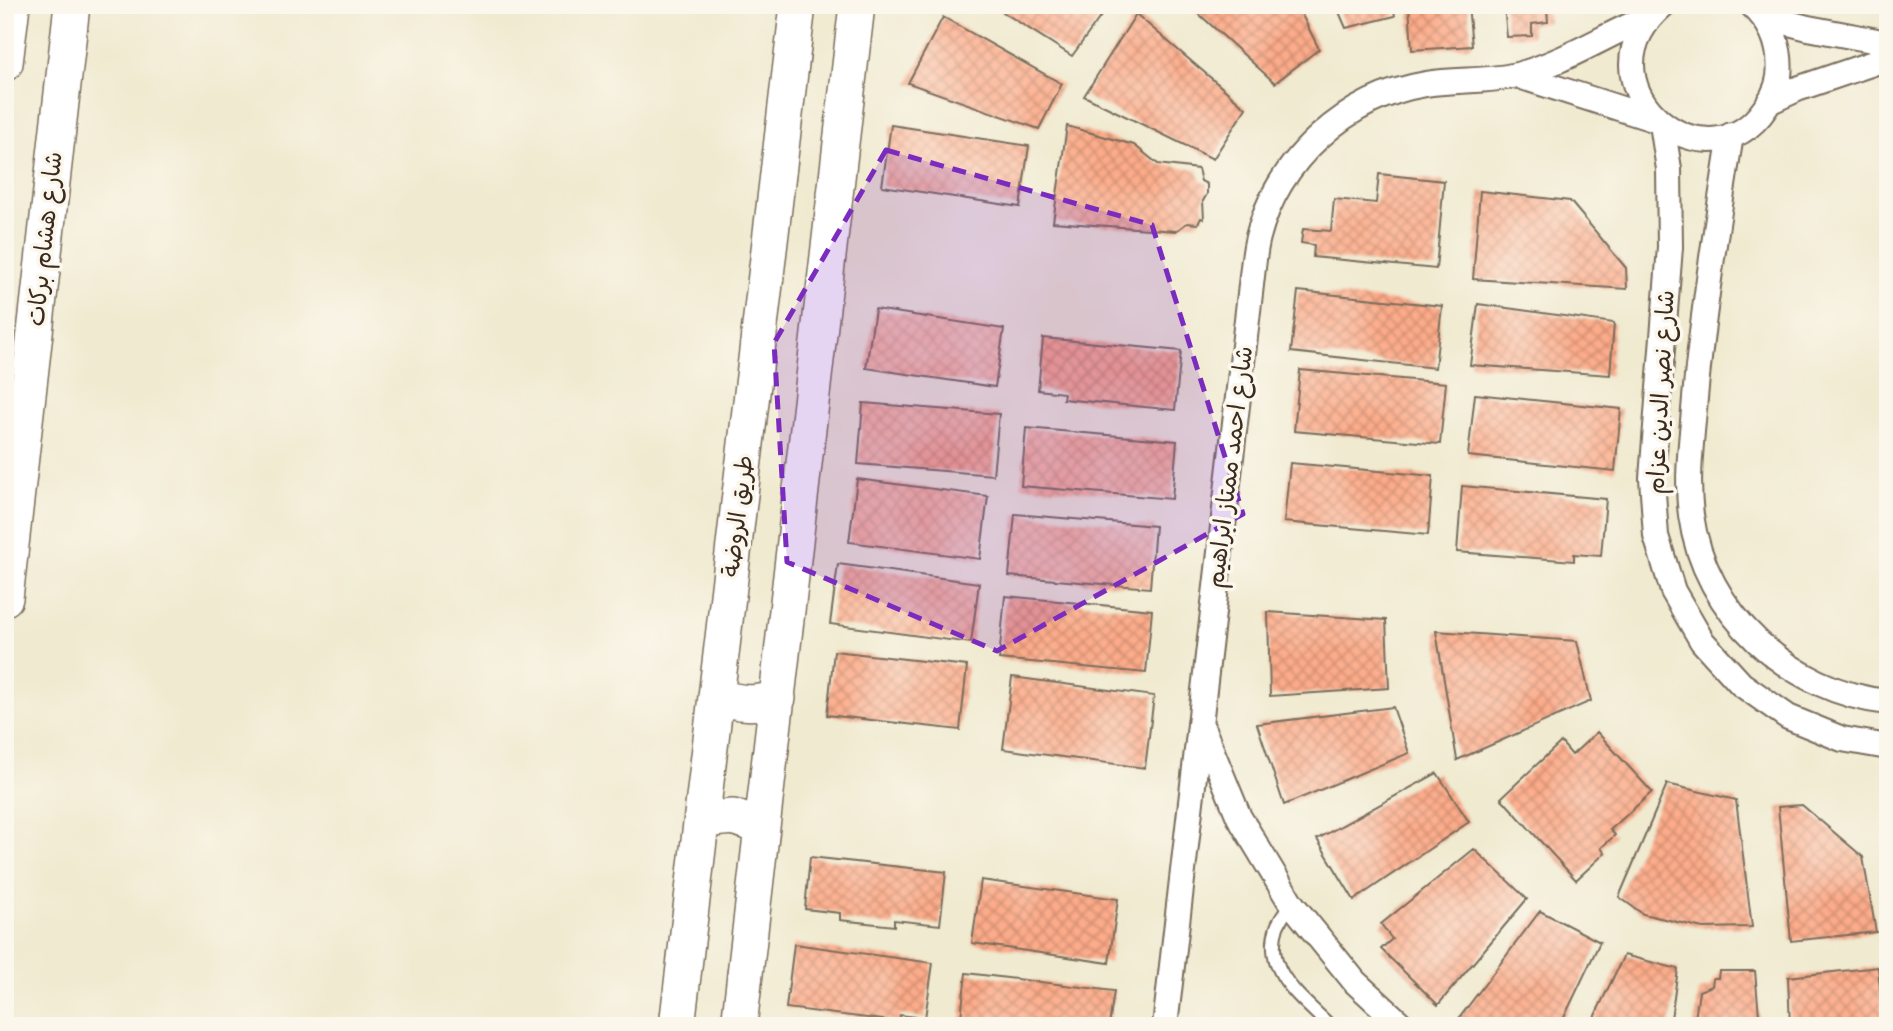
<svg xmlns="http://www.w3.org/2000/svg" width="1893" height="1031" font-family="'Balsamiq Sans','Playpen Sans Arabic',sans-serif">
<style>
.building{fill:url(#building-cross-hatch)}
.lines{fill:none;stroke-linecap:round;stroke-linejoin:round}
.lane-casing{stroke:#7a6d5c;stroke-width:16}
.street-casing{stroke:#7a6d5c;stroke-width:28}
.secondary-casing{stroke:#7a6d5c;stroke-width:38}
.lane{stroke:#fff;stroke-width:12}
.street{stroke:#fff;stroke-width:24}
.secondary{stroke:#fff;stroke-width:35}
.marked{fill:#7b2cbf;fill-opacity:0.2;stroke:#7b2cbf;stroke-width:5;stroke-dasharray:14 9;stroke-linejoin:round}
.labels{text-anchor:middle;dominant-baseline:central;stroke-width:7;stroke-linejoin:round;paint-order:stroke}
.street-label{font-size:24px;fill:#3b2a1e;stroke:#fbf7ec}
</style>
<defs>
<pattern id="building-cross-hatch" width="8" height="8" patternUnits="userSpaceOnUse" patternTransform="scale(1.75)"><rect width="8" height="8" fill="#fdac8a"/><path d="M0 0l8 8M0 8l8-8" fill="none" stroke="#ce8c70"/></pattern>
</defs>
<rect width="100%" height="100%" fill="#fbf7ec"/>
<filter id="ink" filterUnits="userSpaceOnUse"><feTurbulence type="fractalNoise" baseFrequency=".0143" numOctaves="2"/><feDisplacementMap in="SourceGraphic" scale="14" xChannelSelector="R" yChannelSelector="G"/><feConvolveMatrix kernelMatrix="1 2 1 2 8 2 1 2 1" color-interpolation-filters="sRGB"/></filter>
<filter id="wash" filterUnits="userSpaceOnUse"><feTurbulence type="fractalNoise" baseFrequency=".00686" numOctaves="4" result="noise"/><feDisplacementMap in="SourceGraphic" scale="28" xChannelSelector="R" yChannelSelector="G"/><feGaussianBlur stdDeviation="1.57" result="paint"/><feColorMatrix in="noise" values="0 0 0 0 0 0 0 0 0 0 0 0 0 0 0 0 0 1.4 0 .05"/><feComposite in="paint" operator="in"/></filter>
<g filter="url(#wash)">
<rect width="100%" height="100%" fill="#f0ead0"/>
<g id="blocks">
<path class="building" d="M992,5H1088L1101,16L1072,56Z
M1189,5H1297L1319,49L1275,83Z
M1336,5H1393L1395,16L1346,28Z
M1409,5H1468L1472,46L1412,50Z
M1504,5H1549L1547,8L1548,22L1532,24V36L1507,37Z
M1136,14L1246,108L1213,159L1084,96Z
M943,17L1062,84L1039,129L908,83Z
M891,125L1029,146L1020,207L882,186Z
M1067,126L1134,145L1158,164L1198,169L1201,181L1207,184V194L1203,201L1204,219L1201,218L1198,224L1187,223L1176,231L1053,222Z
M1379,174L1444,181L1436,269L1313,257L1314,245L1301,243L1303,229L1331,231L1334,199L1376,203Z
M1480,191L1570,201L1626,268L1627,289L1473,279Z
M1298,291L1442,306L1435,368L1291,352Z
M1478,304L1614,323L1610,375L1470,365Z
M875,309L1004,329L995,387L866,368Z
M1043,338L1181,351L1175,410L1063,399L1064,393L1038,390Z
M1300,370L1446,383L1440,444L1294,431Z
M1475,394L1621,409L1615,471L1468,456Z
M863,403L999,414L993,475L858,464Z
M1026,428L1177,441L1172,499L1021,486Z
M1290,463L1433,476L1428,535L1284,522Z
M857,479L988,496L980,559L849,542Z
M1462,486L1606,499L1601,556L1574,554V561L1457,552Z
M1015,514L1155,526L1150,588L1009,576Z
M838,564L979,583L971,643L830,624Z
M1005,596L1152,610L1146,673L999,659Z
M1268,612L1386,620L1389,688L1270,696Z
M1436,631L1577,641L1591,701L1457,760Z
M834,651L967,666L960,730L827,715Z
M1012,677L1154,696L1145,768L1003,749Z
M1393,707L1409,753L1284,805L1257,724Z
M1597,732L1652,792L1610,830L1615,835L1601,848L1605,853L1576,880L1501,798L1561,742L1572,755Z
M1437,773L1469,822L1354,900L1317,839Z
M1667,784L1736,800L1752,927L1703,928L1643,914L1619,897Z
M1802,805L1863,857L1876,932L1791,941L1778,807Z
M1474,849L1527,899L1438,1005L1381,949L1392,939L1381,924Z
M810,857L946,872L940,925L894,920V926L840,920V913L805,909Z
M981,880L1118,899L1109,963L972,943Z
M1540,911L1600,942L1560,1026H1464L1457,1021Z
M794,944L933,963L925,1018L900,1015L899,1022L786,1008Z
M1624,955L1678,969L1670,1026H1590Z
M1878,967L1884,1026H1790L1788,977Z
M1719,971H1755L1760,1026H1694L1699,991L1712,986L1713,978H1718Z
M966,973L1114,991L1109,1026H960Z"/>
</g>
</g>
<g filter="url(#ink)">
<use href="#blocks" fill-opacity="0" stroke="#7a6d5c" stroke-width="2"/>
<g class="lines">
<defs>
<path id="lane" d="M1291,903C1287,911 1280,919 1277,927C1262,971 1302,998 1330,1026"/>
<path id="street" d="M1663,5C1574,82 1699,189 1760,115C1769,104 1777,91 1779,77C1782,49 1773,24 1752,5
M1762,16L1808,28L1888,43
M1516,75L1656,120
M1771,101L1797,89L1888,58
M1662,124L1669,169L1670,247L1652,478L1656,536L1673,591L1702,641L1741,684L1788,717L1842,739L1888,747
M1731,135C1717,223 1703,310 1695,398C1692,437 1686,476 1691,515C1704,613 1790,692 1888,702
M1202,727L1239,817L1291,903L1355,982L1403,1026
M1165,1026L1251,285C1253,269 1254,252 1258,237C1278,159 1347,97 1426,84C1456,79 1488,82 1517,75C1563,63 1605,35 1649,17"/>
<path id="secondary" d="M5,63L12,5
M5,598L72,5
M717,696C739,704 756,705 778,698
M702,820L733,817L762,827
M677,1026L798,5
M739,1026L857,5"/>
</defs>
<use href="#lane" class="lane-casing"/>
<use href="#street" class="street-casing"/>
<use href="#secondary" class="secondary-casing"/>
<use href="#lane" class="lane"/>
<use href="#street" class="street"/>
<use href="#secondary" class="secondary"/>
</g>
</g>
<path class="marked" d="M886,150L1152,225L1243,514L997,651L787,562L774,343Z"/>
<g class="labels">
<g class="street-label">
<text transform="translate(45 239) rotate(-84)">شارع هشام بركات</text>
<text transform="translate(1661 392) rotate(-87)">شارع نصر الدين عزام</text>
<text transform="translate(1230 467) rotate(-83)">شارع احمد ممتاز ابراهيم</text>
<text transform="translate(738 516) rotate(-83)">طريق الروضة</text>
</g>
</g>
<rect width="1893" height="1031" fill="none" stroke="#fbf7ec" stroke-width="28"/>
</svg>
